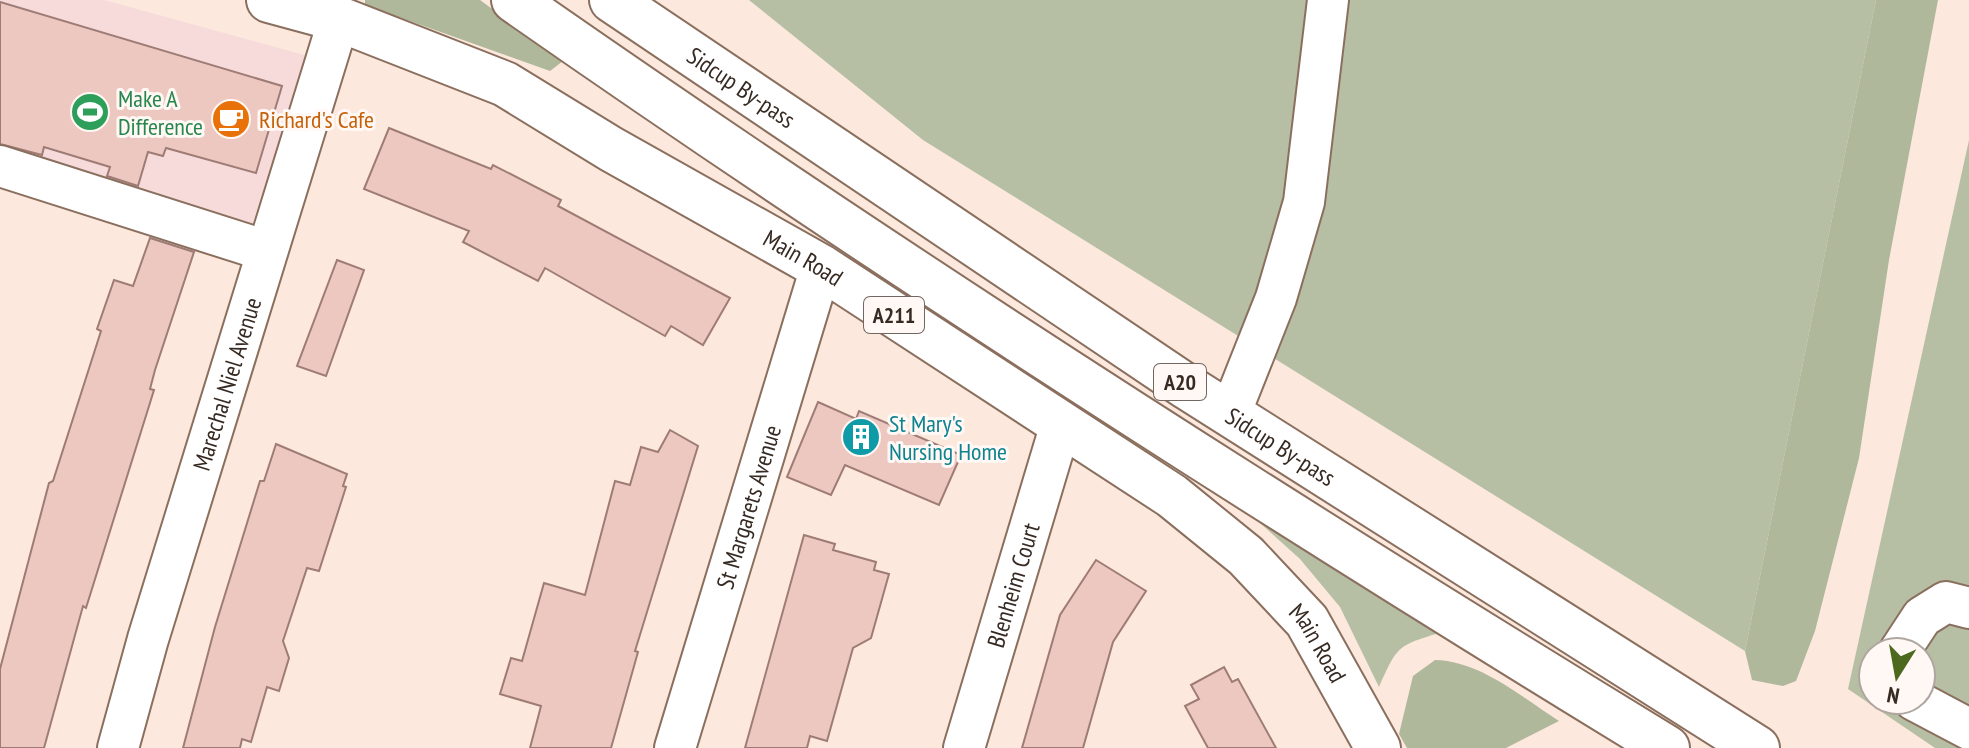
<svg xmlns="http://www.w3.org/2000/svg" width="1969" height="748" font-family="'PT Sans Narrow',sans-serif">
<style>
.commercial{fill:#f6dbda}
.green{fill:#b6bfa4;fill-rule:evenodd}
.forest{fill:#afb89a}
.building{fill:#edc8c1;stroke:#9e7c75;stroke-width:2}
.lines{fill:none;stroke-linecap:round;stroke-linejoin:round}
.minor-casing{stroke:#8b6f5e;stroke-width:44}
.major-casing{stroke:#8b6f5e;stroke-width:48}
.highway-casing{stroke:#8b6f5e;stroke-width:48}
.minor{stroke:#fff;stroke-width:40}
.major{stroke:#fff;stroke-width:44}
.highway{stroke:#fff;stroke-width:44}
.labels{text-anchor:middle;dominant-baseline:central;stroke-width:6;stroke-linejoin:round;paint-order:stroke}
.shield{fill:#fff8f4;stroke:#726862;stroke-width:2}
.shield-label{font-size:22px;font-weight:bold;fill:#362a23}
.street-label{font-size:24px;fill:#362a23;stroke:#fff8f4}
.leisure-label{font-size:24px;fill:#27864d;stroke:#fff8f4;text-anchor:start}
.food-label{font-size:24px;fill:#c56008;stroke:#fff8f4;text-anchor:start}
.culture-label{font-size:24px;fill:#0d838f;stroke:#fff8f4;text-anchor:start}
</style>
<rect width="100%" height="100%" fill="#fce8dd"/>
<path class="commercial" d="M0,0H104L308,56L243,251L0,172Z"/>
<path class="green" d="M749,0H1876L1745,651L923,140Z
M1969,140V748H1935L1848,689ZM1873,652H1921V700H1873Z
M1240,505L1442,632C1397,646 1398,645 1379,687L1340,607L1300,559Z"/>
<path class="forest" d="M365,0H480L563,61L550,71L365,5Z
M1876,0H1938L1889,260L1859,458L1815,631L1796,681L1783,686L1752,680L1745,651Z
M1435,660C1481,661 1521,697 1559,721L1506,748H1407L1399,734L1413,676Z"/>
<path class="building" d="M0,2L282,86L256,173L166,148L163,156L148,152L138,186L107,176L110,167L44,147L42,155L0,144Z
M389,128L491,169L493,165L561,200L558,206L730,298L703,345L671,326L665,336L545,268L538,281L463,242L469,231L364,189Z
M150,238L194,252L155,370L150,389L154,390L86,608L83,606L44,748H0V669L49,483L53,481L101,331L97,329L114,280L133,286Z
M337,260L364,270L326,376L297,366Z
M818,402L856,419L859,411L961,455L939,505L845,465L831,495L787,477Z
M670,430L698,446L635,651L638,652L611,748H530L541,706L500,694L511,658L522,661L544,583L585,595L615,481L630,485L641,447L658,452Z
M276,444L347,474L343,486L346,487L319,571L307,568L283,641L289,658L279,691L267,687L251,742L242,739L240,748H183L215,627L260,481H264Z
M804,535L835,544L833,550L876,562L874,570L889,574L871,638L853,648L827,741L810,736L807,748H745Z
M1096,560L1146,591L1113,642L1083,748H1022L1060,615Z
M1224,667L1232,682L1238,679L1276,748H1208L1185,706L1199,699L1191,685Z"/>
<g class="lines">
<defs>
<g id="minor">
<path d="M0,166L267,251"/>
<path d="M1230,414L1276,298L1304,202L1328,0"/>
<path d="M1899,652L1922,617L1946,602L1969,608"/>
<path d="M1914,700L1969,729"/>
<path id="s1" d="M118,748L148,639L339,19"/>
<path id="s2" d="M675,748L821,267"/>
<path id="s3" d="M964,748L1061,424"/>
</g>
<g id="major">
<path id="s4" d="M269,0L339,19L505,84L611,149L821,267L1172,496L1246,556L1307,621L1378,748"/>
</g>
<g id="highway">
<path d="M514,0C889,262 1277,510 1667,748"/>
<path id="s5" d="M612,0L1187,387L1757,748"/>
</g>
</defs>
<use href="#minor" class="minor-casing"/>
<use href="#major" class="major-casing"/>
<use href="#highway" class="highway-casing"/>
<use href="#minor" class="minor"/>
<use href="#major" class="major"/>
<use href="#highway" class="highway"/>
</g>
<defs>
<symbol id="stadium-disc" viewBox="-11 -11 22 22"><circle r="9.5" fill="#2e9e5b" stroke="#fff8f4"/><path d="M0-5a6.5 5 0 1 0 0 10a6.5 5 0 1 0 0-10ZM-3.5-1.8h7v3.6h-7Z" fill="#fff"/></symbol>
<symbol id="cafe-disc" viewBox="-11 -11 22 22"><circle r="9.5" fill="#e8710a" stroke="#fff8f4"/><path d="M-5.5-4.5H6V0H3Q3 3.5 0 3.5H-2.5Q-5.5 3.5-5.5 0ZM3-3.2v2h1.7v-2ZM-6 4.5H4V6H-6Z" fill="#fff"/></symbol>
<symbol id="building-disc" viewBox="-11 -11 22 22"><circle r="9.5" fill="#0f9aa8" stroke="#fff8f4"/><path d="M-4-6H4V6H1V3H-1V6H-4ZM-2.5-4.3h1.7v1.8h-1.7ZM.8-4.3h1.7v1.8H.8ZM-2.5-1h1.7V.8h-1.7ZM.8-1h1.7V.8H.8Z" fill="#fff"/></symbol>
</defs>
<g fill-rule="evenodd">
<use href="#stadium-disc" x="68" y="90" width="44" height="44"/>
<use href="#cafe-disc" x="209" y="97" width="44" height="44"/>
<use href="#building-disc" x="839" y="415" width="44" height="44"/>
</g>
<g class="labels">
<g class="shield">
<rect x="864" y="297" width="60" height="36" rx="6"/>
<rect x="1154" y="364" width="52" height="36" rx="6"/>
</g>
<g class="shield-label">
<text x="894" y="315">A211</text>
<text x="1180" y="382">A20</text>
</g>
<g class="street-label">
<text stroke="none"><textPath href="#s5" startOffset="156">Sidcup By-pass</textPath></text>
<text stroke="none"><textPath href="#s4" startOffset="596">Main Road</textPath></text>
<text stroke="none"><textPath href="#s1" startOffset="380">Marechal Niel Avenue</textPath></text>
<text stroke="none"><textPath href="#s5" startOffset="804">Sidcup By-pass</textPath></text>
<text stroke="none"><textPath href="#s2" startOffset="252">St Margarets Avenue</textPath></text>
<text stroke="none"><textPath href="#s3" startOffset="170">Blenheim Court</textPath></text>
<text stroke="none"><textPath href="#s4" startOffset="1244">Main Road</textPath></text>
</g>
<g class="leisure-label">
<text x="118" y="98">Make A<tspan x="118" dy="28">Difference</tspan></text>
</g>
<g class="food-label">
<text x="259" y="119">Richard's Cafe</text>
</g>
<g class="culture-label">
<text x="889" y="423">St Mary's<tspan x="889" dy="28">Nursing Home</tspan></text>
</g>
</g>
<g transform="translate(1897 676) rotate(191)"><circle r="38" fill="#fff8f4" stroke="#afa6a0" stroke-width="2"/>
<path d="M0-6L14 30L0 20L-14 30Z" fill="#4d691d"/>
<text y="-12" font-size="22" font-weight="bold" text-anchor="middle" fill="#362a23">N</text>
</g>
</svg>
